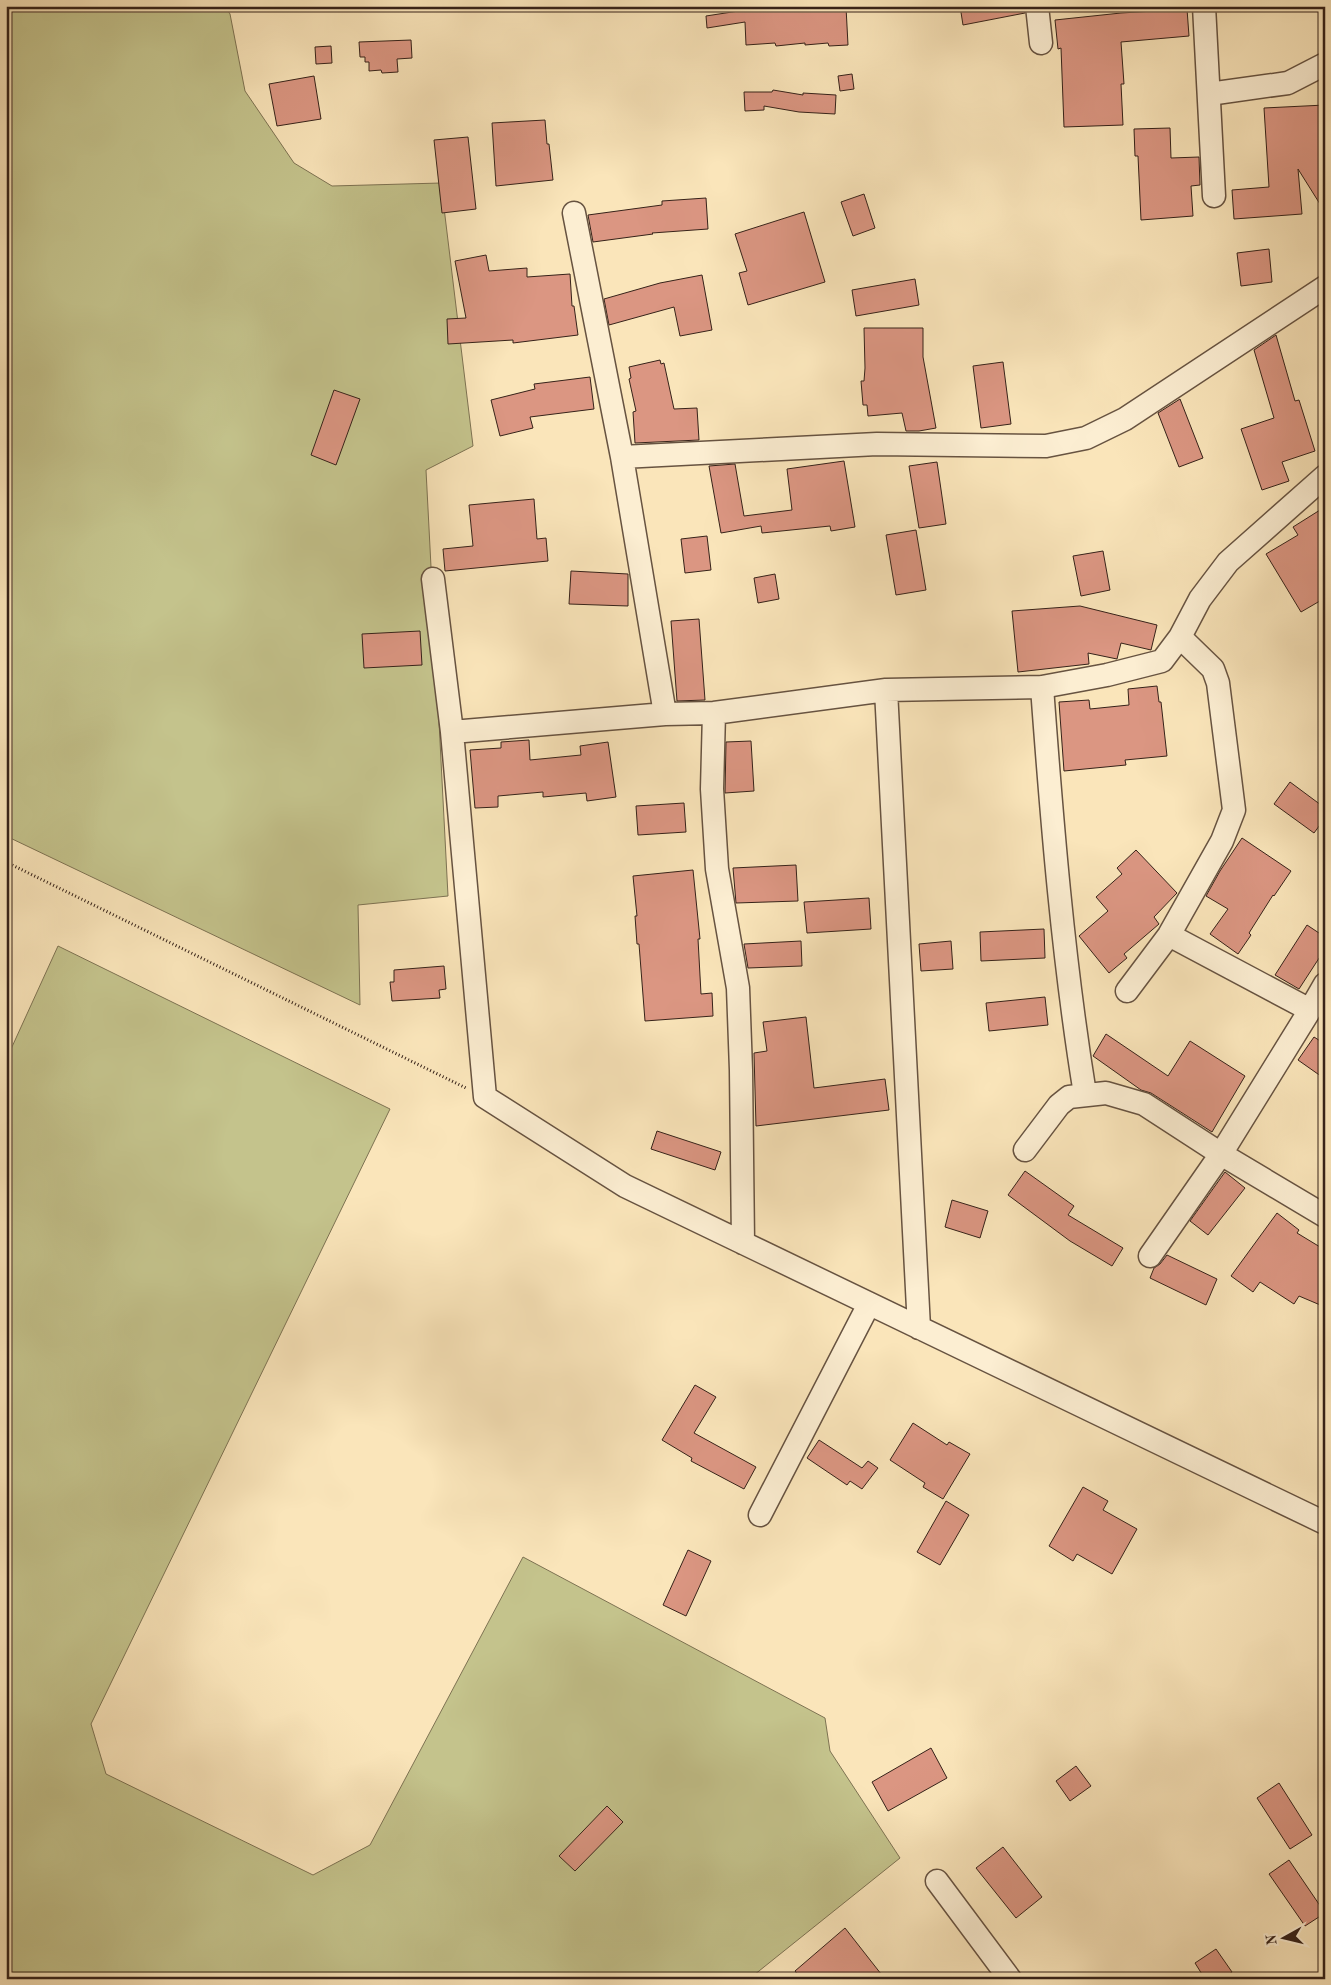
<svg xmlns="http://www.w3.org/2000/svg" width="1331" height="1985" font-family="'Old Standard TT',serif">
<style>
.green{fill:#c4c38c;stroke:#7d7252}
.building{fill:#db9682;stroke:#362219}
.lines{fill:none;stroke-linecap:round;stroke-linejoin:round}
.minor-casing{stroke:#675341;stroke-width:25}
.path{stroke:#362219;stroke-width:3;stroke-dasharray:1 2.5;stroke-linecap:butt}
.minor{stroke:#fceed2;stroke-width:22}
</style>
<rect width="100%" height="100%" fill="#fae5ba"/>
<filter id="stains"><feTurbulence type="fractalNoise" baseFrequency=".004" numOctaves="4"/><feColorMatrix values="0 0 0 0 .2 0 0 0 0 .09 0 0 0 0 .02 0 0 0 .5 -.17"/></filter>
<radialGradient id="worn" r=".72"><stop offset=".6" stop-color="#630" stop-opacity="0"/><stop offset="1" stop-color="#630" stop-opacity=".3"/></radialGradient>
<path class="green" d="M6,6H225L230,14L245,91L294,163L332,186L441,183L473,446L426,470L448,896L358,905L360,1005L6,836Z
M58,946L390,1109L91,1724L106,1774L313,1875L370,1845L523,1557L825,1718L830,1751L900,1858L749,1979H6V1060Z"/>
<path class="building" d="M745,6L846,7L848,45L829,46L828,43L805,45V43L776,46L775,43L746,45L745,22L707,28L706,16L745,10Z
M960,6H1024L1025,13L963,25Z
M1187,9L1189,36L1121,42L1124,84H1121L1123,125L1064,127L1061,48L1058,49L1055,20L1121,13Z
M411,40L412,58L397,59L398,72L382,73L381,70L369,71V62H365V57H360L359,42Z
M331,46L332,63L316,64L315,47Z
M852,74L854,89L840,91L838,76Z
M314,76L321,119L277,126L269,84Z
M773,90L803,95V93L836,95L835,114L799,112L764,106V110L745,111L744,92H772Z
M1325,105V212L1298,169L1302,214L1234,219L1232,190L1269,187L1264,108Z
M545,120L547,144H549L553,180L496,186L492,123Z
M1170,128L1171,158L1199,157L1200,185L1191,186L1193,216L1141,220L1138,156H1135L1134,129Z
M468,137L476,209L442,213L434,140Z
M864,194L875,228L853,236L841,202Z
M706,198L708,229L652,233L653,234L593,242L588,215L662,205V201Z
M804,212L825,282L748,305L739,273L747,271L735,234Z
M1269,249L1272,282L1241,286L1237,253Z
M486,255L489,271L527,268V277L570,274L572,306H574L578,335L513,343V340L448,344L447,319L466,318L455,261Z
M702,275L712,330L680,336L674,307L609,325L604,299L660,283Z
M915,279L919,305L856,316L852,290Z
M864,328H923V357L936,428L919,431H906L902,413L868,416L867,405H863L861,381H864L865,368Z
M1276,335L1295,401L1299,400L1315,451L1282,462L1289,481L1262,490L1241,429L1274,418L1254,350Z
M660,360L661,364L664,363L674,409L697,408L699,440L635,443L633,412L636,411L629,379L631,378L629,367Z
M1003,362L1011,424L981,428L973,366Z
M590,377L594,409L530,417L533,428L500,436L491,400L535,389L534,384Z
M334,390L360,399L336,465L311,455Z
M1180,399L1203,458L1179,467L1158,413Z
M844,461L855,527L831,531L830,526L762,533L761,526L721,533L709,466L735,464L744,516L792,510L787,469Z
M937,462L946,524L919,528L909,466Z
M534,499L537,539L546,538L548,561L445,571L443,549L473,546L469,505Z
M1320,510L1325,518V598L1301,612L1266,554L1298,535L1293,527Z
M916,530L926,590L896,595L886,535Z
M707,536L711,570L685,573L681,539Z
M1103,551L1110,590L1081,596L1073,556Z
M571,571L628,574V606L569,604Z
M775,574L779,599L758,603L754,578Z
M1080,606L1157,625L1151,650L1121,643L1117,659L1088,653L1089,664L1018,672L1012,611Z
M699,619L705,700L677,701L671,621Z
M420,631L422,665L364,668L362,634Z
M1157,686L1159,702H1161L1167,756L1125,760L1126,765L1064,771L1059,702L1089,700L1090,709L1129,705L1128,689Z
M529,740L530,760L581,755L580,746L608,742L616,797L587,801L586,793L543,797V792L498,796V807L475,808L470,750L501,748V742Z
M751,741L754,791L725,793L726,742Z
M1290,782L1325,808V818L1314,833L1274,804Z
M684,803L686,832L638,835L636,806Z
M1242,838L1291,871L1274,896L1273,895L1249,933L1251,935L1238,954L1210,934L1228,909L1206,896L1220,871Z
M1136,850L1177,893L1154,917L1159,924L1124,954L1127,958L1109,973L1079,936L1108,911L1096,897L1122,874L1117,868Z
M796,865L798,901L736,903L733,868Z
M693,870L700,939H698L701,994L712,993L713,1016L645,1021L639,944H637L635,916H637L633,876Z
M869,898L871,929L807,933L804,902Z
M1307,925L1325,937V949L1299,989L1275,975Z
M1044,929L1045,958L981,961L980,932Z
M801,941L802,966L748,968L744,944Z
M951,941L953,969L921,971L919,944Z
M444,966L446,989L439,990L440,998L392,1001L390,982H394V970Z
M1045,997L1048,1025L989,1031L986,1003Z
M806,1017L814,1088L885,1079L889,1110L756,1126L754,1053L767,1051L763,1022Z
M1106,1034L1168,1076L1190,1041L1245,1076L1212,1132L1151,1093L1141,1090L1093,1056Z
M1314,1037L1325,1044V1079L1298,1060Z
M657,1131L721,1152L715,1170L651,1149Z
M1025,1171L1074,1206L1068,1215L1123,1248L1112,1266L1070,1241L1008,1195Z
M1225,1172L1245,1188L1208,1235L1190,1221Z
M952,1200L988,1211L980,1238L945,1227Z
M1277,1213L1299,1230L1297,1233L1325,1250V1307L1299,1296L1294,1304L1260,1282L1253,1292L1231,1276Z
M1167,1255L1217,1279L1206,1305L1150,1278L1154,1268L1160,1264Z
M695,1385L716,1397L694,1433L756,1467L744,1489L691,1461L692,1458L662,1440Z
M913,1423L947,1445L949,1442L970,1454L943,1499L923,1487L925,1483L890,1460Z
M819,1440L862,1468L868,1461L878,1468L862,1489L850,1481L847,1485L807,1458Z
M1083,1487L1108,1501L1103,1510L1137,1529L1112,1574L1077,1554L1073,1561L1049,1546Z
M946,1501L969,1515L940,1565L917,1552Z
M688,1550L711,1561L686,1616L663,1605Z
M931,1748L947,1778L888,1811L872,1782Z
M1076,1766L1091,1786L1070,1801L1056,1781Z
M1279,1783L1312,1835L1290,1849L1257,1798Z
M607,1806L623,1822L575,1871L559,1856Z
M1003,1847L1042,1897L1016,1918L976,1868Z
M1289,1860L1325,1913L1305,1926L1269,1874Z
M845,1928L885,1979H801L795,1971Z
M1216,1949L1232,1972L1223,1979H1205L1195,1963Z"/>
<g class="lines">
<defs>
<path id="minor" d="M1037,6L1041,43
M1204,6L1214,196
M1209,94L1288,83L1325,64
M574,213L622,457L665,714
M622,457L877,444L1046,446L1086,438L1125,419L1325,287
M433,579L452,732L485,1097L625,1186L1325,1523
M1042,687C1052,823 1063,959 1085,1094
M886,690L919,1328
M714,713L712,789L717,869L738,988L741,1070L743,1243
M452,732L665,714L714,713L886,690L1042,687L1107,675L1162,661L1180,637L1200,599L1228,562L1325,476
M1127,991L1169,935L1222,841L1234,810L1218,683L1213,669L1180,637
M1310,1010L1325,984
M1025,1150L1059,1105L1069,1097L1106,1093L1144,1104L1221,1154L1325,1216
M1150,1256L1221,1154L1310,1010L1169,935
M760,1515L869,1304
M937,1881L1010,1979"/>
</defs>
<use href="#minor" class="minor-casing"/>
<path class="path" d="M6,862L466,1088"/>
<use href="#minor" class="minor"/>
</g>
<rect width="1331" height="1985" fill="none" stroke="#fae5ba" stroke-width="25"/>
<rect x="8" y="8" width="1316" height="1970" fill="none" stroke="#362219" stroke-width="2.5"/>
<rect x="12" y="12" width="1306" height="1960" fill="none" stroke="#362219"/>
<g transform="translate(1284 1938) rotate(262)" stroke="#fceed2" stroke-width="4" paint-order="stroke">
<path d="M0-4L9 19L0 12L-9 19Z" fill="#362219"/>
<text y="-8" font-size="14" font-weight="bold" text-anchor="middle" fill="#362219">N</text>
</g>
<rect width="100%" height="100%" filter="url(#stains)"/>
<rect width="100%" height="100%" fill="url(#worn)"/>
</svg>
